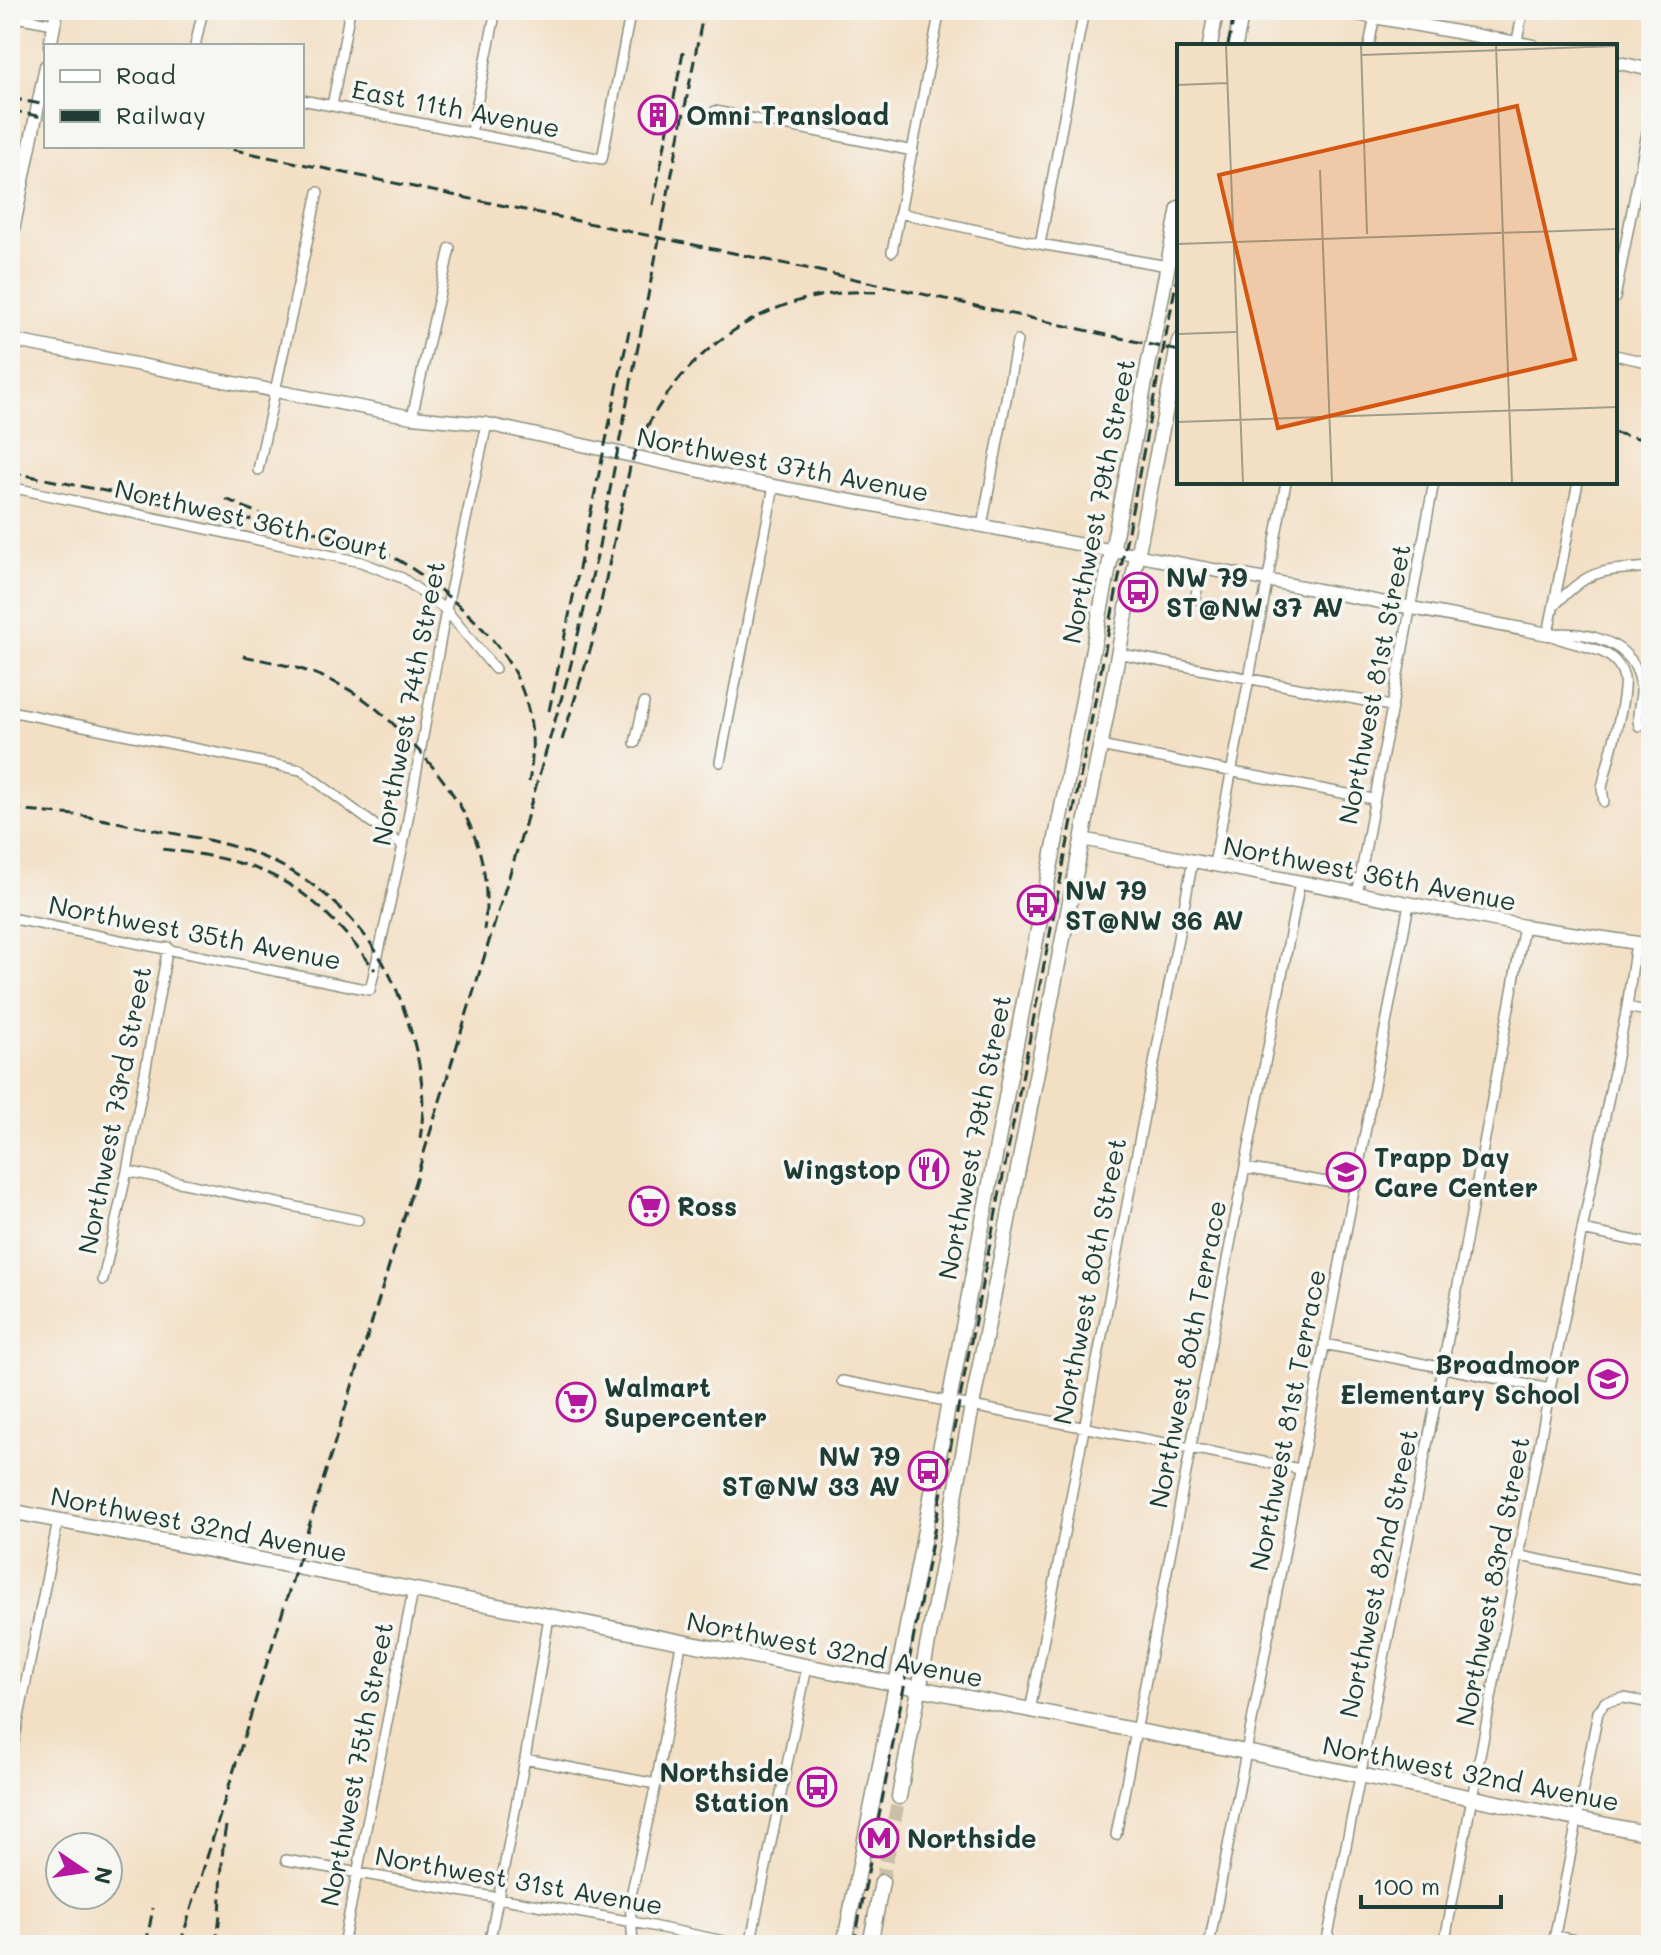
<svg xmlns="http://www.w3.org/2000/svg" width="1661" height="1955" font-family="Mali,sans-serif">
<style>
.lines{fill:none;stroke-linecap:round;stroke-linejoin:round}
.primary-tunnel{stroke:#c9bfa7;stroke-width:14;stroke-dasharray:14 7;stroke-linecap:butt}
.minor-casing{stroke:#898e7c;stroke-width:12}
.tertiary-casing{stroke:#898e7c;stroke-width:15}
.secondary-casing{stroke:#898e7c;stroke-width:17}
.primary-casing{stroke:#898e7c;stroke-width:17}
.minor{stroke:#fff;stroke-width:9}
.tertiary{stroke:#fff;stroke-width:12}
.secondary{stroke:#fff;stroke-width:14}
.primary{stroke:#fff;stroke-width:14}
.rail{stroke:#1f3d34;stroke-width:3;stroke-dasharray:12 6;stroke-linecap:butt}
.labels{text-anchor:middle;dominant-baseline:central;stroke-width:7;stroke-linejoin:round;paint-order:stroke}
.street-label{font-size:26px;fill:#1f3d34;stroke:#f6f6f2}
.poi-label{font-size:26px;font-weight:bold;fill:#1f3d34;stroke:#f6f6f2;text-anchor:start}
.inset-road{fill:none;stroke:#9e9e8a;stroke-width:2}
.view{fill:#d45610;fill-opacity:0.15;stroke:#d45610;stroke-width:4}
.inset-edge{fill:none;stroke:#1f3d34;stroke-width:4}
</style>
<rect width="100%" height="100%" fill="#f6f6f2"/>
<filter id="ink" filterUnits="userSpaceOnUse"><feTurbulence type="fractalNoise" baseFrequency=".0125" numOctaves="2"/><feDisplacementMap in="SourceGraphic" scale="16" xChannelSelector="R" yChannelSelector="G"/><feConvolveMatrix kernelMatrix="1 2 1 2 8 2 1 2 1" color-interpolation-filters="sRGB"/></filter>
<filter id="wash" filterUnits="userSpaceOnUse"><feTurbulence type="fractalNoise" baseFrequency=".006" numOctaves="4" result="noise"/><feDisplacementMap in="SourceGraphic" scale="32" xChannelSelector="R" yChannelSelector="G"/><feGaussianBlur stdDeviation="1.8" result="paint"/><feColorMatrix in="noise" values="0 0 0 0 0 0 0 0 0 0 0 0 0 0 0 0 0 1.4 0 .05"/><feComposite in="paint" operator="in"/></filter>
<g filter="url(#wash)">
<rect width="100%" height="100%" fill="#f3dfc4"/>
</g>
<g filter="url(#ink)">
<g class="lines">
<path class="primary-tunnel" d="M882,1882L899,1797"/>
<defs>
<path id="minor" d="M10,16L54,24
M195,46L203,10
M1369,46L1376,10
M1516,46L1523,10
M302,100L602,159L631,10
M332,106L350,10
M715,111L913,151
M471,133L496,10
M900,213L1040,244L1168,266
M1040,244L1084,10
M892,252L940,10
M1615,298L1651,112
M1615,355L1651,363
M412,417L450,248
M258,470L318,192
M10,487L361,562L402,578L446,610L495,669
M982,526L1017,341
M1195,599L1202,568
M1555,605C1591,567 1602,571 1651,567
M1548,634C1567,644 1590,645 1606,654C1615,659 1622,668 1624,678C1627,700 1607,763 1602,788L1604,802
M1548,634C1586,630 1637,641 1641,688C1642,701 1635,713 1639,726
M1548,634L1578,482
M1117,653L1391,706
M10,711L301,770L403,846
M635,743L644,703
M1100,746L1373,799
M720,762L774,486
M1214,864L1286,482
M1357,894L1434,482
M10,918L370,990L403,846L446,610L487,424
M1627,1007L1651,1012
M1245,1168L1356,1187
M127,1171L358,1220
M1582,1230L1651,1244
M103,1280L127,1171L168,947
M1324,1344L1550,1389
M842,1381L1300,1469
M1520,1556L1651,1582
M1030,1711L1193,860
M525,1759L656,1784
M10,1762L58,1521
M1116,1835L1300,882
M286,1860L633,1922L743,1945
M1555,1936L1599,1945
M343,1945L413,1591
M489,1945L525,1759L549,1617
M633,1945L630,1900L656,1784L681,1644
M750,1945L807,1667
M1209,1945L1409,904
M1326,1945L1443,1366L1524,926
M1444,1945L1550,1389L1627,1007L1636,942
M1553,1945L1598,1712L1605,1702L1624,1698L1651,1703"/>
<path id="tertiary" d="M1336,10L1533,46
M50,46L57,10
M1615,62L1651,70
M10,245L46,66
M10,340L412,417L487,424L737,479L1548,634
M1082,839L1524,926L1651,945"/>
<path id="secondary" d="M10,1511L1246,1752L1651,1834"/>
<path id="primary" d="M1210,46L1216,10
M1235,46L1242,10
M899,1797L972,1406L1179,341
M844,1945L896,1685L1022,1012L1179,208
M870,1945L882,1882"/>
</defs>
<use href="#minor" class="minor-casing"/>
<use href="#tertiary" class="tertiary-casing"/>
<use href="#secondary" class="secondary-casing"/>
<use href="#primary" class="primary-casing"/>
<use href="#minor" class="minor"/>
<use href="#tertiary" class="tertiary"/>
<use href="#secondary" class="secondary"/>
<use href="#primary" class="primary"/>
<path class="rail" d="M1228,46L1235,10
M10,98L46,105
M10,110L46,118
M215,146L801,267L1179,351
M653,205L683,52
M1615,433L1651,441
M10,472C84,487 157,501 231,516C283,526 336,533 384,553C407,563 426,578 445,594C507,644 544,699 529,782
M226,499L262,515
M243,656C277,663 311,669 342,686C368,699 389,719 408,739C461,795 495,850 484,930
M549,711L629,331
M562,740L592,644L630,467C665,361 763,286 877,292
M10,808C34,813 58,813 83,816C109,820 135,826 161,831C192,837 225,842 255,854C324,880 380,937 403,1007C418,1050 428,1092 420,1138
M162,849C270,862 309,883 375,970
M146,1945L153,1908
M180,1945L523,831L569,672L597,556L704,10
M215,1945C225,1906 218,1866 226,1826
M854,1945L1179,268"/>
</g>
</g>
<defs>
<symbol id="building-ring" viewBox="-11 -11 22 22"><circle r="9.5" fill="#f6f6f2" stroke="#b5179e" stroke-width="1.5"/><path d="M-4-6H4V6H1V3H-1V6H-4ZM-2.5-4.3h1.7v1.8h-1.7ZM.8-4.3h1.7v1.8H.8ZM-2.5-1h1.7V.8h-1.7ZM.8-1h1.7V.8H.8Z" fill="#b5179e"/></symbol>
<symbol id="bus-ring" viewBox="-11 -11 22 22"><circle r="9.5" fill="#f6f6f2" stroke="#b5179e" stroke-width="1.5"/><path d="M-5-6H5V4H4V6H2V4H-2V6H-4V4H-5ZM-3.5-4V0h7V-4ZM-3.5 1.2v1.5H-2V1.2ZM2 1.2v1.5H3.5V1.2Z" fill="#b5179e"/></symbol>
<symbol id="restaurant-ring" viewBox="-11 -11 22 22"><circle r="9.5" fill="#f6f6f2" stroke="#b5179e" stroke-width="1.5"/><path d="M-5-6h1v4h1v-4h1v4h1v-4h1v5L-1.5 .5V6h-2V.5L-5-1ZM5-6V6H3V1.5H1.5Q1.5-4 5-6Z" fill="#b5179e"/></symbol>
<symbol id="school-ring" viewBox="-11 -11 22 22"><circle r="9.5" fill="#f6f6f2" stroke="#b5179e" stroke-width="1.5"/><path d="M0-5L7-2L0 1L-7-2ZM-4 1L0 2.5L4 1V4Q0 6-4 4Z" fill="#b5179e"/></symbol>
<symbol id="supermarket-ring" viewBox="-11 -11 22 22"><circle r="9.5" fill="#f6f6f2" stroke="#b5179e" stroke-width="1.5"/><path d="M-6-5.5h2.5l.6 2H6L4.5 2H-2.5L-4.4-4H-6ZM-1.5 3.2a1.3 1.3 0 1 0 .1 0ZM3 3.2a1.3 1.3 0 1 0 .1 0Z" fill="#b5179e"/></symbol>
<symbol id="metro-ring" viewBox="-11 -11 22 22"><circle r="9.5" fill="#f6f6f2" stroke="#b5179e" stroke-width="1.5"/><path d="M-5.5 5V-5H-3L0 0L3-5H5.5V5H3V-.5L0 4L-3-.5V5Z" fill="#b5179e"/></symbol>
</defs>
<g fill-rule="evenodd">
<use href="#building-ring" x="636" y="93" width="44" height="44"/>
<use href="#bus-ring" x="1116" y="570" width="44" height="44"/>
<use href="#bus-ring" x="1015" y="883" width="44" height="44"/>
<use href="#restaurant-ring" x="907" y="1147" width="44" height="44"/>
<use href="#school-ring" x="1324" y="1150" width="44" height="44"/>
<use href="#supermarket-ring" x="627" y="1184" width="44" height="44"/>
<use href="#school-ring" x="1586" y="1357" width="44" height="44"/>
<use href="#supermarket-ring" x="554" y="1380" width="44" height="44"/>
<use href="#bus-ring" x="906" y="1449" width="44" height="44"/>
<use href="#bus-ring" x="795" y="1765" width="44" height="44"/>
<use href="#metro-ring" x="857" y="1816" width="44" height="44"/>
</g>
<g class="labels">
<g class="street-label">
<text transform="translate(456 108) rotate(11)">East 11th Avenue</text>
<text transform="translate(783 464) rotate(11)">Northwest 37th Avenue</text>
<text transform="translate(1098 501) rotate(-79)">Northwest 79th Street</text>
<text transform="translate(252 519) rotate(13)">Northwest 36th Court</text>
<text transform="translate(1374 684) rotate(-79)">Northwest 81st Street</text>
<text transform="translate(408 703) rotate(-79)">Northwest 74th Street</text>
<text transform="translate(1370 873) rotate(11)">Northwest 36th Avenue</text>
<text transform="translate(195 932) rotate(11)">Northwest 35th Avenue</text>
<text transform="translate(114 1110) rotate(-79)">Northwest 73rd Street</text>
<text transform="translate(974 1137) rotate(-79)">Northwest 79th Street</text>
<text transform="translate(1089 1281) rotate(-79)">Northwest 80th Street</text>
<text transform="translate(1187 1354) rotate(-79)">Northwest 80th Terrace</text>
<text transform="translate(1287 1420) rotate(-79)">Northwest 81st Terrace</text>
<text transform="translate(199 1524) rotate(11)">Northwest 32nd Avenue</text>
<text transform="translate(1378 1573) rotate(-78)">Northwest 82nd Street</text>
<text transform="translate(1492 1581) rotate(-79)">Northwest 83rd Street</text>
<text transform="translate(835 1649) rotate(11)">Northwest 32nd Avenue</text>
<text transform="translate(356 1764) rotate(-79)">Northwest 75th Street</text>
<text transform="translate(1471 1773) rotate(11)">Northwest 32nd Avenue</text>
<text transform="translate(519 1880) rotate(10)">Northwest 31st Avenue</text>
</g>
<g class="poi-label">
<text x="686" y="115">Omni Transload</text>
<text x="1166" y="577">NW 79<tspan x="1166" dy="30">ST@NW 37 AV</tspan></text>
<text x="1065" y="890">NW 79<tspan x="1065" dy="30">ST@NW 36 AV</tspan></text>
<text x="1374" y="1157">Trapp Day<tspan x="1374" dy="30">Care Center</tspan></text>
<text x="901" y="1169" text-anchor="end">Wingstop</text>
<text x="677" y="1206">Ross</text>
<text x="1580" y="1364" text-anchor="end">Broadmoor<tspan x="1580" dy="30">Elementary School</tspan></text>
<text x="604" y="1387">Walmart<tspan x="604" dy="30">Supercenter</tspan></text>
<text x="900" y="1456" text-anchor="end">NW 79<tspan x="900" dy="30">ST@NW 33 AV</tspan></text>
<text x="789" y="1772" text-anchor="end">Northside<tspan x="789" dy="30">Station</tspan></text>
<text x="907" y="1838">Northside</text>
</g>
</g>
<g transform="translate(1177 44)">
<rect width="440" height="440" fill="#f3dfc4"/>
<path class="inset-road" d="M49,1L66,439M184,1L190,190M319,1L335,439M184,11L440,2M0,41L50,39M143,126L155,439M0,200L440,185M0,290L59,288M0,378L440,363"/>
<path class="view" d="M340,62L398,315L101,384L42,131Z"/>
<rect width="440" height="440" class="inset-edge"/>
</g>
<rect width="1661" height="1955" fill="none" stroke="#f6f6f2" stroke-width="40"/>
<rect x="44" y="44" width="260" height="104" fill="#f6f6f2" stroke="#a0aca6" stroke-width="2"/>
<rect x="60" y="70" width="40" height="12" fill="#ffffff" stroke="#a0aca6" stroke-width="2"/>
<text x="116" y="84" font-size="24" fill="#1f3d34">Road</text>
<rect x="60" y="110" width="40" height="12" fill="#1f3d34" stroke="#a0aca6" stroke-width="2"/>
<text x="116" y="124" font-size="24" fill="#1f3d34">Railway</text>
<g transform="translate(84 1871) rotate(103)"><circle r="38" fill="#f6f6f2" stroke="#a0aca6" stroke-width="2"/>
<path d="M0-6L14 30L0 20L-14 30Z" fill="#b5179e"/>
<text y="-12" font-size="22" font-weight="bold" text-anchor="middle" fill="#1f3d34">N</text>
</g>
<path d="M1361 1895v12h140v-12" fill="none" stroke="#1f3d34" stroke-width="4"/>
<text x="1373" y="1895" font-size="24" fill="#1f3d34" stroke="#f6f6f2" stroke-width="6" paint-order="stroke">100 m</text>
</svg>
